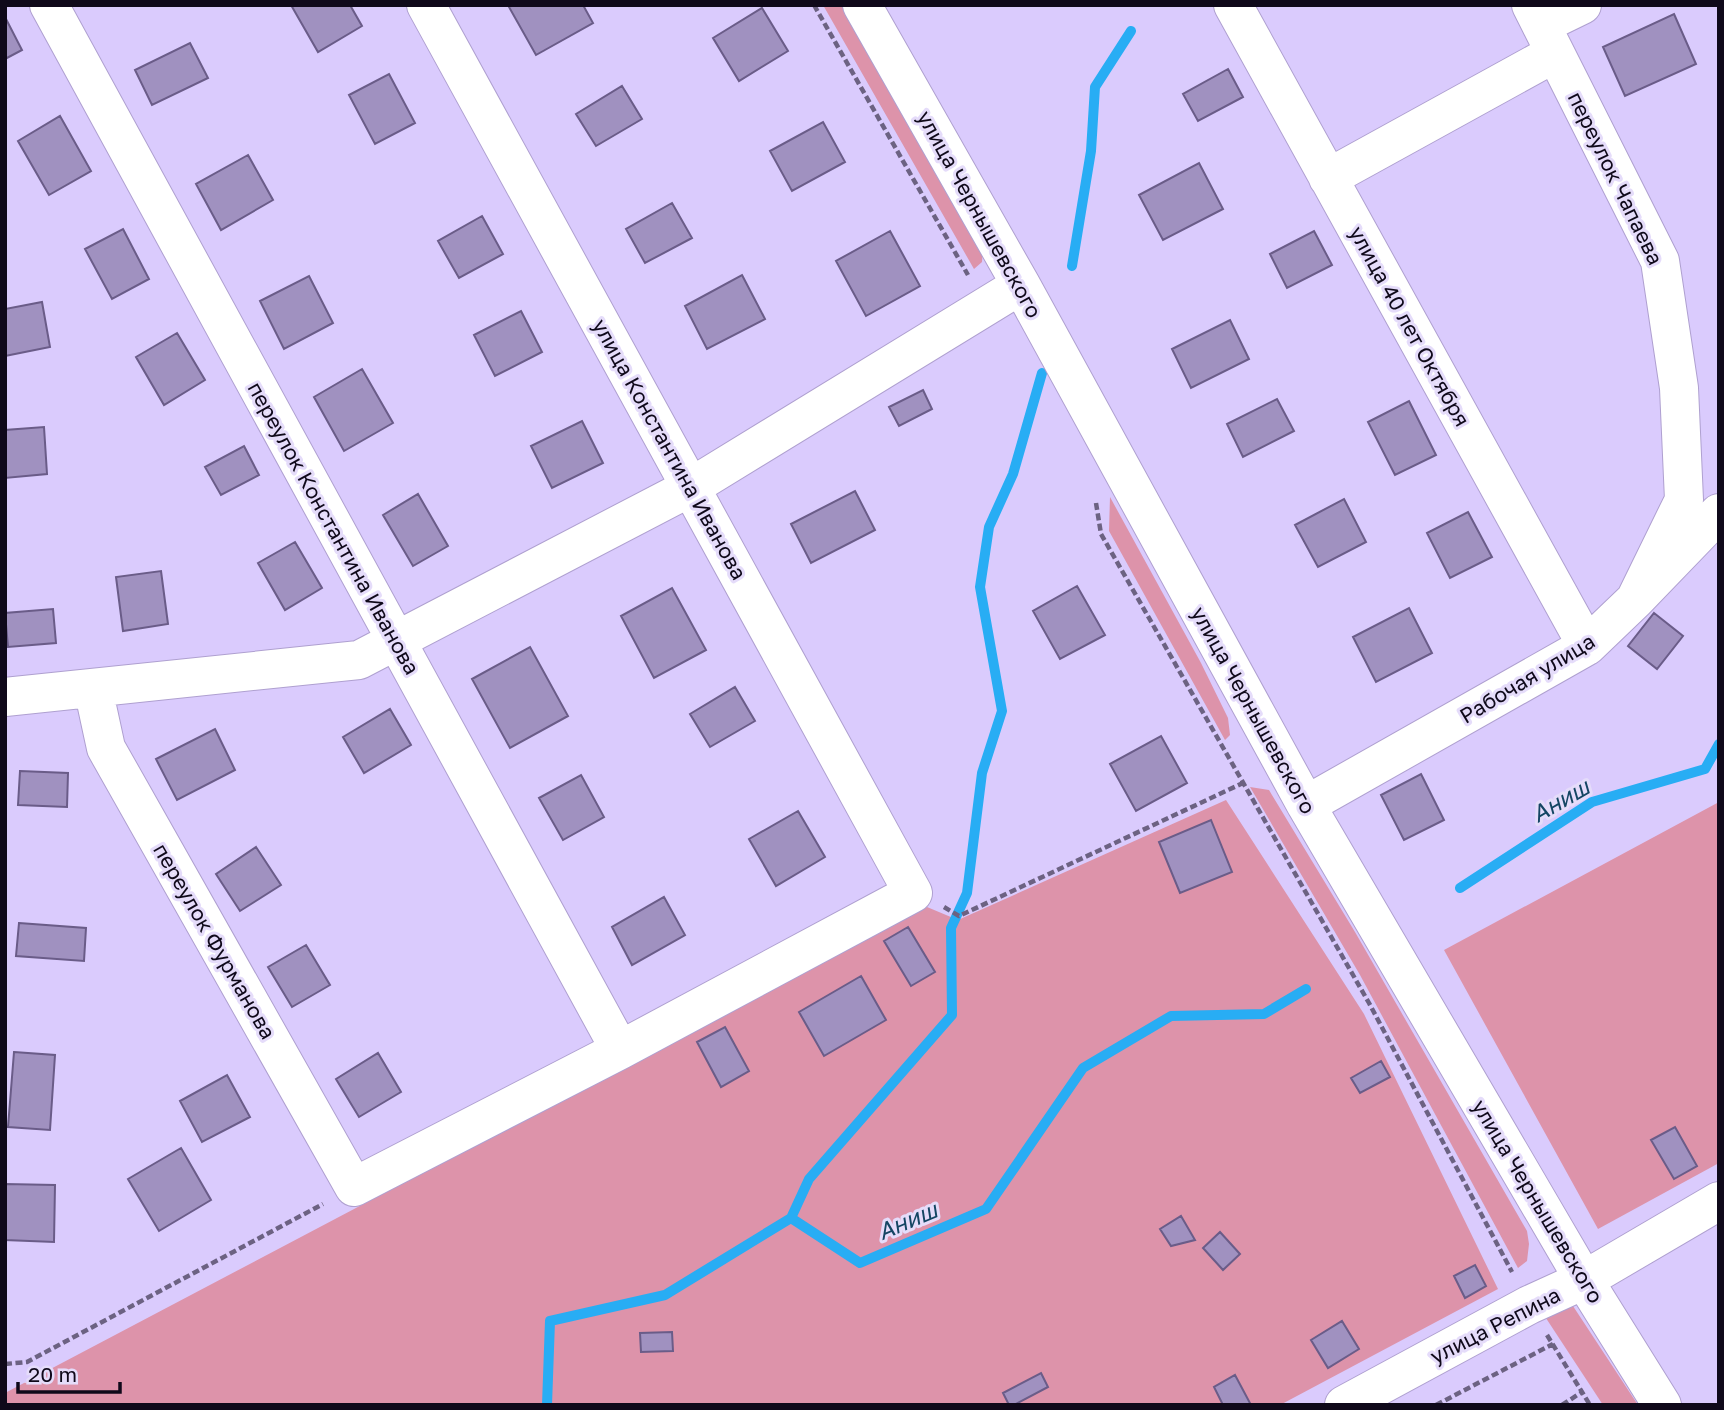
<svg xmlns="http://www.w3.org/2000/svg" width="1724" height="1410" font-family="'Golos Text',sans-serif">
<style>
.green{fill:#dd93aa}
.lines{fill:none;stroke-linecap:round;stroke-linejoin:round}
.stream{stroke:#28adf4;stroke-width:10}
.building{fill:#a091c0;stroke:#6a5c88;stroke-width:2}
.minor-casing{stroke:#afa0d0;stroke-width:40}
.path{stroke:#6c6282;stroke-width:4.5;stroke-dasharray:7 3.5;stroke-linecap:butt}
.minor{stroke:#fff;stroke-width:38}
.labels{text-anchor:middle;dominant-baseline:central;stroke-width:6;stroke-linejoin:round;paint-order:stroke}
.street-label{font-size:21px;fill:#0f091a;stroke:#e5dcfa}
.water-label{font-size:23px;font-style:italic;fill:#144563;stroke:#e5dcfa}
</style>
<rect width="100%" height="100%" fill="#dacbfd"/>
<path class="green" d="M823,5H844L983,249L982,262L974,269Z
M1110,497L1201,663L1228,718L1230,735L1225,740L1109,531Z
M1250,787L1269,790L1355,932L1527,1231L1529,1244L1527,1261L1518,1268L1360,975Z
M1226,800L1364,1014L1498,1289L1280,1405H5V1393L927,907L958,920Z
M1719,802V1163L1598,1229L1444,950Z
M1571,1303L1638,1405H1603L1540,1309Z"/>
<g class="lines">
<path class="stream" d="M1072,266L1091,151L1095,87L1131,31
M1460,888L1592,802L1705,769L1719,744
M791,1218L809,1179L952,1015L951,928L967,893L982,773L1002,711L980,587L989,527L1013,474L1042,373
M547,1405L550,1321L665,1295L791,1218L860,1263L986,1209L1083,1068L1171,1016L1264,1014L1306,989"/>
</g>
<path class="building" d="M291,5H350L362,26L318,52Z
M513,5H583L593,23L536,55L509,7Z
M762,8L788,51L739,81L713,38Z
M1674,14L1696,64L1625,96L1603,47Z
M5,17L22,50L5,59Z
M190,43L208,78L152,105L135,70Z
M1228,69L1243,97L1198,121L1183,94Z
M389,74L415,123L375,144L349,95Z
M622,86L642,119L596,146L576,114Z
M60,116L91,171L49,195L18,141Z
M823,122L845,162L792,191L770,151Z
M248,155L273,200L221,230L196,184Z
M1199,163L1223,209L1163,240L1139,195Z
M672,203L692,238L645,263L626,229Z
M482,216L503,254L459,278L438,241Z
M123,229L149,279L112,299L85,249Z
M890,231L920,286L866,316L836,261Z
M1314,231L1332,265L1287,288L1270,254Z
M742,275L765,319L707,349L685,306Z
M309,276L333,323L284,349L260,301Z
M42,302L50,347L5,356V309Z
M521,311L542,352L495,376L474,335Z
M1230,320L1249,359L1191,388L1172,349Z
M177,333L205,380L164,405L136,357Z
M362,369L393,423L344,451L314,397Z
M923,390L932,409L899,426L889,407Z
M1277,399L1294,431L1243,457L1227,424Z
M1409,401L1436,455L1395,475L1368,422Z
M582,421L603,463L552,488L531,446Z
M44,427L47,474L5,478V430Z
M244,446L259,475L221,495L205,467Z
M855,491L875,530L811,563L791,524Z
M418,494L448,546L413,566L383,515Z
M1344,499L1366,542L1318,567L1295,525Z
M1468,512L1492,557L1450,578L1427,533Z
M295,542L322,588L285,610L258,563Z
M161,571L168,624L123,631L116,577Z
M1077,586L1105,635L1060,659L1033,611Z
M672,588L706,650L654,678L621,616Z
M1409,608L1432,653L1376,682L1353,637Z
M53,609L56,643L8,647L5,613Z
M1654,613L1683,636L1657,669L1628,646Z
M530,647L568,716L510,748L472,679Z
M735,687L755,721L710,747L690,714Z
M390,709L411,745L364,773L343,737Z
M215,729L235,770L177,800L156,759Z
M1161,736L1187,783L1136,811L1110,764Z
M20,771L68,773L67,807L18,805Z
M1421,774L1444,820L1404,840L1381,795Z
M581,775L604,817L563,840L539,798Z
M798,811L825,857L776,886L749,839Z
M1211,820L1232,872L1180,893L1159,842Z
M256,847L281,885L240,911L216,874Z
M664,897L685,935L632,965L612,927Z
M19,923L86,928L84,961L16,956Z
M908,927L935,972L911,986L884,941Z
M306,945L330,985L292,1007L268,967Z
M861,976L886,1020L824,1056L799,1012Z
M725,1027L749,1071L721,1087L697,1042Z
M14,1052L55,1055L50,1130L8,1127Z
M378,1053L401,1092L359,1117L336,1079Z
M1381,1061L1390,1077L1360,1093L1351,1078Z
M227,1075L250,1117L202,1142L180,1101Z
M1675,1127L1697,1166L1674,1179L1651,1140Z
M181,1148L211,1200L159,1231L128,1179Z
M5,1184L55,1185L54,1242L5,1240Z
M1181,1216L1195,1240L1171,1246L1160,1229Z
M1220,1232L1240,1254L1223,1270L1203,1248Z
M1475,1265L1486,1286L1465,1298L1454,1276Z
M1342,1321L1359,1349L1328,1368L1311,1340Z
M672,1332L673,1351L641,1352L640,1333Z
M1041,1373L1048,1387L1014,1405H1009L1003,1393Z
M1235,1375L1251,1405H1223L1214,1387Z"/>
<g class="lines">
<defs>
<path id="minor" d="M49,5L620,1050
M862,5L1021,285L1306,805L1584,1280L1662,1405
M1233,5L1587,646
M1531,5L1660,261L1679,388L1684,500L1635,600
M1541,25L1582,5
M1328,178L1555,53
M93,688L106,748L354,1187L620,1050L913,893L426,5
M5,697L359,660L691,487L1021,285
M1306,805L1587,646L1635,600L1719,513
M1344,1405L1529,1305L1584,1280L1719,1201"/>
</defs>
<use href="#minor" class="minor-casing"/>
<path class="path" d="M814,5L968,275
M1096,503L1101,534L1369,1003L1512,1272
M944,907L959,916L1243,783
M1547,1335L1590,1405
M5,1364L27,1362L323,1204
M1436,1405L1553,1344
M1562,1405L1582,1392"/>
<use href="#minor" class="minor"/>
</g>
<g class="labels">
<g class="street-label">
<text transform="translate(1616 178) rotate(64)">переулок Чапаева</text>
<text transform="translate(980 214) rotate(61)">улица Чернышевского</text>
<text transform="translate(1410 326) rotate(61)">улица 40 лет Октября</text>
<text transform="translate(670 449) rotate(61)">улица Константина Иванова</text>
<text transform="translate(334 528) rotate(61)">переулок Константина Иванова</text>
<text transform="translate(1527 678) rotate(-31)">Рабочая улица</text>
<text transform="translate(1254 710) rotate(61)">улица Чернышевского</text>
<text transform="translate(215 941) rotate(60)">переулок Фурманова</text>
<text transform="translate(1538 1201) rotate(59)">улица Чернышевского</text>
<text transform="translate(1495 1325) rotate(-27)">улица Репина</text>
</g>
<g class="water-label">
<text transform="translate(1560 800) rotate(-30)">Аниш</text>
<text transform="translate(907 1220) rotate(-23)">Аниш</text>
</g>
</g>
<rect width="1724" height="1410" fill="none" stroke="#0f091a" stroke-width="14"/>
<path d="M18 1382v10h102v-10" fill="none" stroke="#0f091a" stroke-width="3.5"/>
<text x="28" y="1382" font-size="21" fill="#0f091a" stroke="#e5dcfa" stroke-width="5" paint-order="stroke">20 m</text>
</svg>
